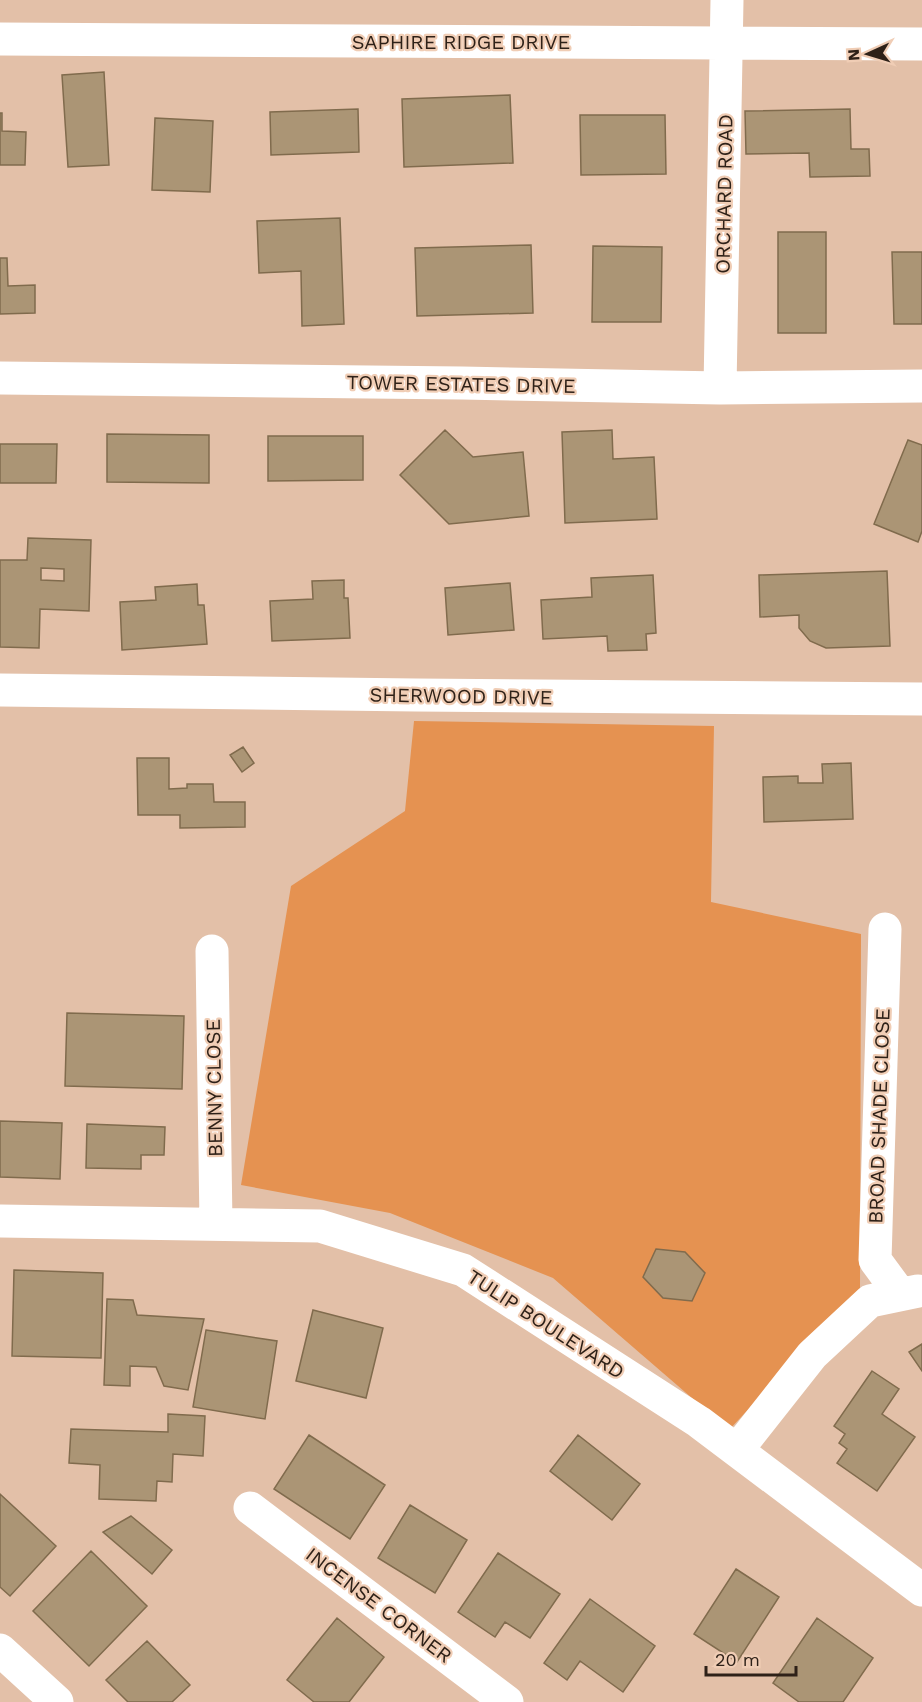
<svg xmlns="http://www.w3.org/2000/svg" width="922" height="1702" font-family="'Work Sans',sans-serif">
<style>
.green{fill:#e59251}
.building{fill:#ab9575;stroke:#806b4d;stroke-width:1.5;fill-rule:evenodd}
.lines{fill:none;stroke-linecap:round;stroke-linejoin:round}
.minor{stroke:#fff;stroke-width:33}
.labels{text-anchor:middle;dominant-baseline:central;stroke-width:4.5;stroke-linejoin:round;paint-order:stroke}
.street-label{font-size:20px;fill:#2e2118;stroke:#f0cdb5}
</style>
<rect width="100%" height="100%" fill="#e3c0a8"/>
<path class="green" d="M414,721L714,726L711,902L861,934L860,1290L729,1430L553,1278L390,1213L241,1185L291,886L405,811Z"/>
<path class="building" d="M104,72L109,165L68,167L62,75Z
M510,95L513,163L404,167L402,99Z
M358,109L359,152L271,155L270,112Z
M850,109L851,149H869L870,176L810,177L809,153L746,154L745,111Z
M0,113H2V131L26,132L25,165H0Z
M580,115H665L666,174L581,175Z
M155,118L213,121L210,192L152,190Z
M340,218L344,324L302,326L301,271L259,273L257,221Z
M778,232H826V333H778Z
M531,245L533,313L417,316L415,248Z
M593,246L662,247L661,322H592Z
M892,252H922V324H894Z
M0,258H7L8,286L35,285V313L0,314Z
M445,430L473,457L523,452L529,516L449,524L400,475Z
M612,430L613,459L654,457L657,519L565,523L562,432Z
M107,434L209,435V483L107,482Z
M268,436H363V480L268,481Z
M908,440L922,445V531L918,542L874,524Z
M0,444H57L56,483H0Z
M28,538L91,540L89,611L40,609L39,648L0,647V560H27ZM41,568L64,569V581L41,580Z
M887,571L890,646L826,648L810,641L799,628V615L760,617L759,575Z
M653,575L656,633L646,634L647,650L608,651L607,636L543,639L541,600L592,597L591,578Z
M344,580V598H348L350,638L272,641L270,601L313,599L312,581Z
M510,583L514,630L448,635L445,588Z
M197,584L198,605H204L207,644L122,650L120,602L156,600L155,587Z
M243,747L254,763L242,772L230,755Z
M137,758H169V789L187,788V784H213L214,802H245V827L180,828V815H138Z
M851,763L853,819L764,822L763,777L798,776V783H823L822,764Z
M67,1013L184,1016L182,1089L65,1086Z
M0,1121L62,1123L60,1179L0,1177Z
M87,1124L165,1127L164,1155H141V1169L86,1168Z
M656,1249L685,1252L705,1273L692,1301L663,1298L643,1277Z
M14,1270L103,1273L101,1358L12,1356Z
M107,1299L133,1300L137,1315L204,1319L188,1390L164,1386L156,1367L130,1366V1386L104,1385Z
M313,1310L383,1328L366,1398L296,1381Z
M206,1330L277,1341L265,1419L193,1407Z
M922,1344V1371L909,1352Z
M872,1371L899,1389L882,1414L915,1437L877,1491L837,1463L847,1449L839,1443L845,1434L834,1426Z
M168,1414L205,1416L203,1456L173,1454L172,1482L157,1481L156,1501L99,1499L100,1465L69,1463L71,1429L168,1432Z
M309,1435L385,1485L350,1539L274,1489Z
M578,1435L640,1484L612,1520L550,1471Z
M0,1494L56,1546L10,1596L0,1587Z
M410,1505L467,1540L435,1593L378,1558Z
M131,1516L172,1550L152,1574L103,1532Z
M91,1551L147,1606L89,1666L33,1611Z
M498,1553L560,1594L530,1638L505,1622L495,1637L458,1612Z
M736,1569L779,1597L737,1662L694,1634Z
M590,1599L655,1646L623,1692L580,1661L567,1680L544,1663Z
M337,1618L384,1657L349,1702H314L287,1680Z
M817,1618L873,1658L843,1702H799L773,1683Z
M147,1641L190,1685L172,1702H128L106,1680Z"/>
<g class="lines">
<path class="minor" d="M0,39L922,44
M0,378L462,383L720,388L922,386
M720,388L727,0
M0,690L416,695L922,699
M885,929L875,1260L900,1294
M212,951L216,1224
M0,1221L320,1226L463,1270L699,1422L922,1590
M737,1450L812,1355L870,1301L918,1291
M250,1508L507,1702
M0,1650L57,1702"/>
</g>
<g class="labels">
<g class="street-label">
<text x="461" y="42">SAPHIRE RIDGE DRIVE</text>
<text transform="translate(724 194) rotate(-89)">ORCHARD ROAD</text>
<text transform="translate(461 384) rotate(1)">TOWER ESTATES DRIVE</text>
<text transform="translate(461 696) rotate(1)">SHERWOOD DRIVE</text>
<text transform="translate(214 1088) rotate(-91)">BENNY CLOSE</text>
<text transform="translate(879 1116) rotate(-88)">BROAD SHADE CLOSE</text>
<text transform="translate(546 1324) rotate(33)">TULIP BOULEVARD</text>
<text transform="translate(379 1605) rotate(37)">INCENSE CORNER</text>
</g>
</g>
<g transform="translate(868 54) rotate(266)" stroke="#f0cdb5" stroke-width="4.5" paint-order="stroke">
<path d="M0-4.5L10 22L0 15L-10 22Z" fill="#2e2118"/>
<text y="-9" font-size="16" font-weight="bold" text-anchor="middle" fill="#2e2118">N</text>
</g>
<path d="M706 1666v9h90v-9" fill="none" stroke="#2e2118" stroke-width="3"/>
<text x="715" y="1666" font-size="18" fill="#2e2118" stroke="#f0cdb5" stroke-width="4.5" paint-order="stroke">20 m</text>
</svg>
